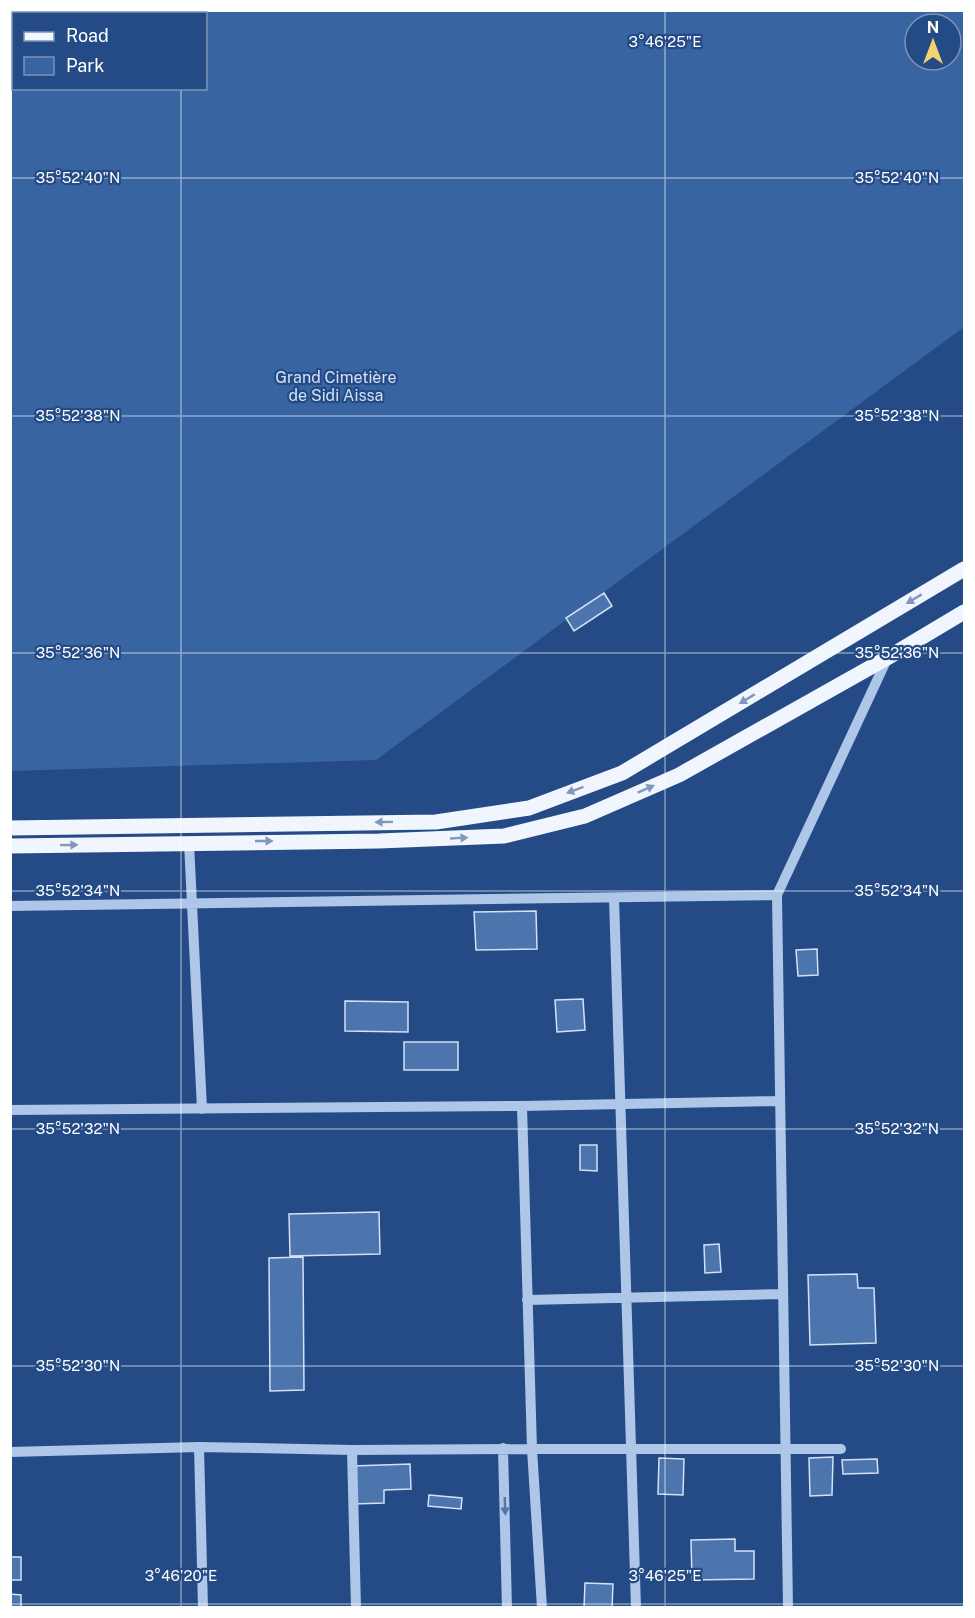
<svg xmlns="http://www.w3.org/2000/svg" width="975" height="1618" font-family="'Public Sans',sans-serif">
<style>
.green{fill:#3864a2;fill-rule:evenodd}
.building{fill:#4c74ad;stroke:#d2e1f6;stroke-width:1.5}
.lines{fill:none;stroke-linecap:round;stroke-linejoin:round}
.minor{stroke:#aec6e8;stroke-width:10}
.major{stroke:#f0f5fe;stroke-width:15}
.oneway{fill:#8098bb}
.oneway2{fill:#5476a8}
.ticks{fill:none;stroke:#fff;stroke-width:1.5;stroke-opacity:0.45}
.labels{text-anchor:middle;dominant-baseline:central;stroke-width:4.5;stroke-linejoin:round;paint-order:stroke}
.park-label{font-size:16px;fill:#d2e1f6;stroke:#244b85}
.ticks-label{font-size:15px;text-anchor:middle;fill:#fff;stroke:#244b85;stroke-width:4.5;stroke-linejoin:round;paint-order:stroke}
</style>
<rect width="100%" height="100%" fill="#244b85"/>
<path class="green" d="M10,11H964V327L376,760L11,771ZM14,14H206V88H14ZM915,24H951V60H915Z"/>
<path class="building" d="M604,593L612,606L574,631L566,618Z
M536,911L537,949L476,950L474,912Z
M817,949L818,975L798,976L796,950Z
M583,999L585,1030L557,1032L555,1000Z
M345,1001L408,1002V1032L345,1031Z
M404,1042H458V1070H404Z
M580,1145H597V1171L580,1170Z
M379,1212L380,1254L290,1256L289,1214Z
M719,1244L721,1272L705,1273L704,1245Z
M303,1257L304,1390L270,1391L269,1258Z
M857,1274L858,1288H874L876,1343L810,1345L808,1275Z
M833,1457L832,1495L810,1496L809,1458Z
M659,1458L684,1459L683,1495L658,1494Z
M877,1459L878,1473L843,1474L842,1460Z
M410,1464L411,1489L384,1490V1503L354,1504L353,1466Z
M429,1495L462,1498L461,1509L428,1506Z
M735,1539V1551H754V1579L692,1580L691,1540Z
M10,1557H21V1580H10Z
M585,1583L613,1584L612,1608H584Z
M10,1594L21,1595V1608H10Z"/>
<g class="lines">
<path class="minor" d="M189,843L202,1109
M614,898L636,1608
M10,906L777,895
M522,1106L780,1101
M10,1110L522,1106L532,1449L352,1450L199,1447L203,1608
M527,1300L783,1294
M503,1448L507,1608
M352,1450L356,1608
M10,1452L199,1447
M542,1608L532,1449H841
M788,1608L777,895L887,659"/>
<path class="major" d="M10,828L436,822L529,808L622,773L964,569
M10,846L379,841L504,836L585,816L679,775L887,658L964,612"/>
</g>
<defs><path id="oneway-solid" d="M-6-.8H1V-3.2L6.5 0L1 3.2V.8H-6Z" transform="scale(1.5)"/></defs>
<g class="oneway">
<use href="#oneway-solid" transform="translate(914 599) rotate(149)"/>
<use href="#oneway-solid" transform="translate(747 699) rotate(149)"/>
<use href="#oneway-solid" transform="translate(646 789) rotate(-24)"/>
<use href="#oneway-solid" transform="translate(575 790) rotate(159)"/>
<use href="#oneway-solid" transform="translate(384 822) rotate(179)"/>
<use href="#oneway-solid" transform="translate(459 838) rotate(-3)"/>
<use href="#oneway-solid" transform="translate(264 841)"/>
<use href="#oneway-solid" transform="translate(69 845) rotate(-1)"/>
</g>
<use class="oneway2" href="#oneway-solid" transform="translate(505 1506) rotate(88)"/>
<path class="ticks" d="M181,10V14M665,10V1608M181,88V1608M10,178H964M10,416H964M10,653H964M10,891H964M10,1129H964M10,1366H964M10,1604H964"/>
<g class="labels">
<g class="park-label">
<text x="336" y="377">Grand Cimetière<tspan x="336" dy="18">de Sidi Aissa</tspan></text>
</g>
</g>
<g class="ticks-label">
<text x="665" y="47">3°46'25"E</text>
<text x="78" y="183">35°52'40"N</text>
<text x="897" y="183">35°52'40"N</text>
<text x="78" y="421">35°52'38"N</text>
<text x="897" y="421">35°52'38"N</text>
<text x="78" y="658">35°52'36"N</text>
<text x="897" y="658">35°52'36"N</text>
<text x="78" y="896">35°52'34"N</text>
<text x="897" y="896">35°52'34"N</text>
<text x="78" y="1134">35°52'32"N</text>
<text x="897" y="1134">35°52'32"N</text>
<text x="78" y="1371">35°52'30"N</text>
<text x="897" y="1371">35°52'30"N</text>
<text x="181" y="1581">3°46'20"E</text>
<text x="665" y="1581">3°46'25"E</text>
</g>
<rect width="975" height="1618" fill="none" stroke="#ffffff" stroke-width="24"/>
<rect x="12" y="12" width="195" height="78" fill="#244b85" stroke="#7c93b6" stroke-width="1.5"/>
<rect x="24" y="32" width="30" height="9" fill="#f0f5fe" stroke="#7c93b6" stroke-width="1.5"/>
<text x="66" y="42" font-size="18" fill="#ffffff">Road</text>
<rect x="24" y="57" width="30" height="18" fill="#3864a2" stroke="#7c93b6" stroke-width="1.5"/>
<text x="66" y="72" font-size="18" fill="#ffffff">Park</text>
<g transform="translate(933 42)"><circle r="28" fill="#244b85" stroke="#7c93b6" stroke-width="1.5"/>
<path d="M0-4.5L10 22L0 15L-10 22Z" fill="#f3d271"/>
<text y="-9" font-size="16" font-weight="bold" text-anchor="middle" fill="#ffffff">N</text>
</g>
</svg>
